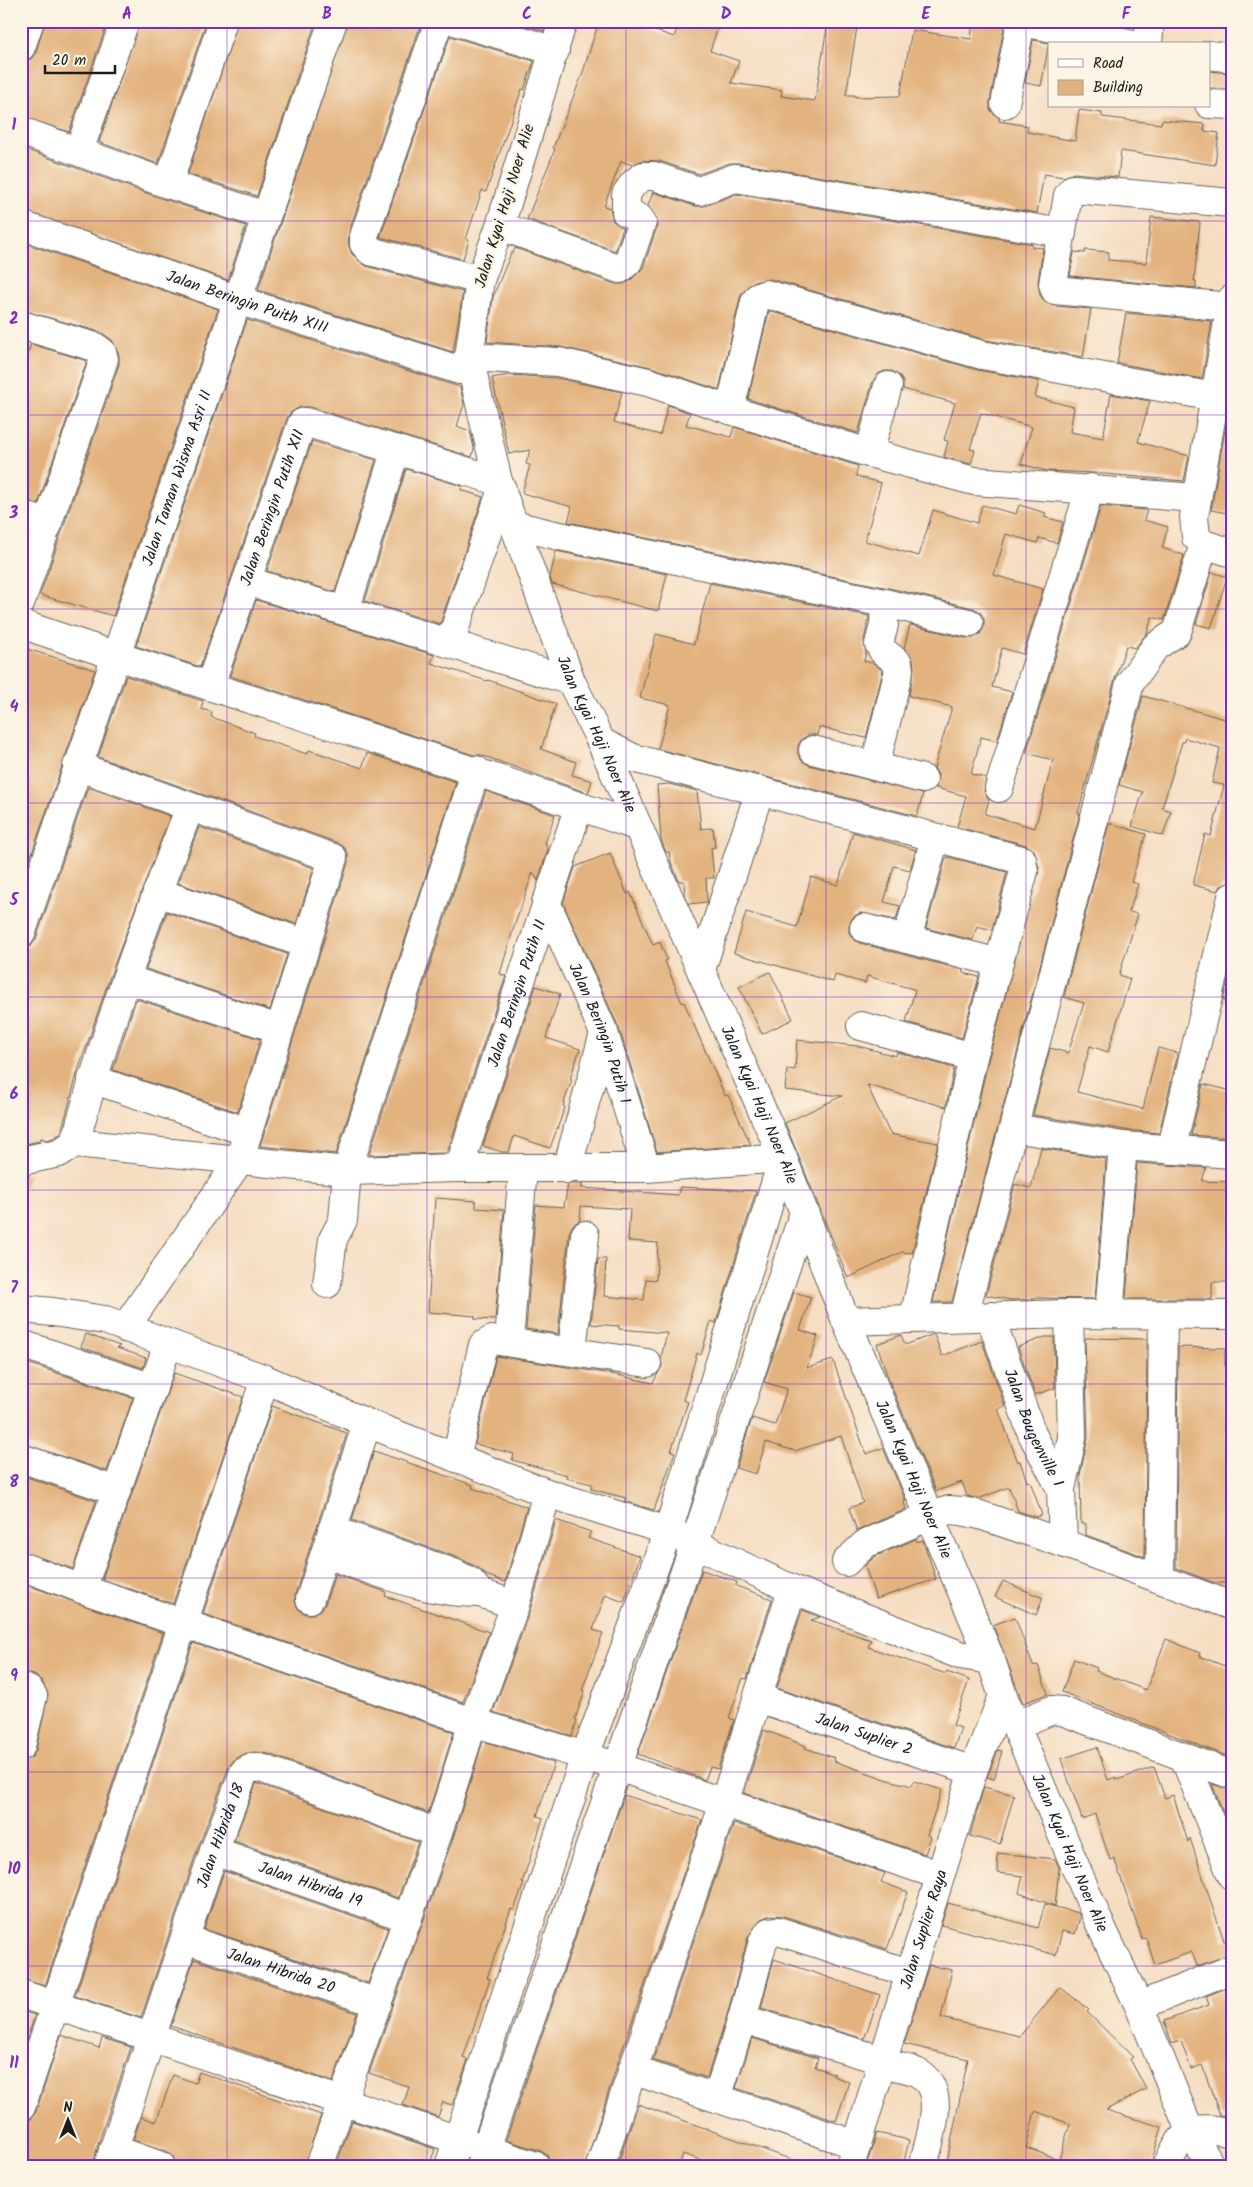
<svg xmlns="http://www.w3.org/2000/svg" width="1253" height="2187" font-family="Kalam,sans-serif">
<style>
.building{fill:#e3b37f;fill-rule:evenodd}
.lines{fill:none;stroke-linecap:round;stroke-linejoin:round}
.minor-casing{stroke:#686056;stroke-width:30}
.minor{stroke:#fff;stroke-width:28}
.grid{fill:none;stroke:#7b2cbf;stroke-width:1;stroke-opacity:0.55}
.labels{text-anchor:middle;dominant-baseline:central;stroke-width:4.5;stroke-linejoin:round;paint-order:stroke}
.street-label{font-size:16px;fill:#1c1c1c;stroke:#fcf5e5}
.neatline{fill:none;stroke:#7b2cbf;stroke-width:2}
.grid-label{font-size:16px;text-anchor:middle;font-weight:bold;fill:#7b2cbf}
</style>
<rect width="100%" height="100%" fill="#fcf5e5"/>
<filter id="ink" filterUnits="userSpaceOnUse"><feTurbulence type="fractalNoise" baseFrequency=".02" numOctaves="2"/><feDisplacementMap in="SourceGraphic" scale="10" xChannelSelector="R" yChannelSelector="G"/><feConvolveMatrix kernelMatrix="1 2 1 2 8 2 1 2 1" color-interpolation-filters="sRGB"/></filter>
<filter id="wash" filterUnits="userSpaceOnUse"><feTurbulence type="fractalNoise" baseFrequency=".0096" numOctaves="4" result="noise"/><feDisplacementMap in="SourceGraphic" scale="20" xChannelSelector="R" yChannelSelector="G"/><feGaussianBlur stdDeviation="1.12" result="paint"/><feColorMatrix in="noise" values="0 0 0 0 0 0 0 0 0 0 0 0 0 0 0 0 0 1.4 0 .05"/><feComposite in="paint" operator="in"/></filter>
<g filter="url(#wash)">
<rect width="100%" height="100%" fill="#f5ddc2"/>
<g id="blocks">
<path class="building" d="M45,21H108L69,132L21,116V62L31,59L36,53Z
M140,21H193L205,25L158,164L99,142Z
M238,21H316L257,196L188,174Z
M348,21H422L349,231L348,244L352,254L366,266L463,292L453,352L258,290Z
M510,21H547L544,31Z
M599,21H626L674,37L680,21H720L710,51L739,61L731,83L782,90L781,96L815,101L828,21H858L846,95H855V97L900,96L912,30L971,39L973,21H1003L1004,27L990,102V110L999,118V121L1028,126L1027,132L1075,141L1079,110L1102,113V117L1161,124L1162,120L1205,124L1204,131L1219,133L1215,165L1121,151L1118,177L1074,173L1064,177L1044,174L1037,213L738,163H730L699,174L659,161L643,160L632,165L621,161L604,206L610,208L613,221L623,228L615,251L527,219L555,149L553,148L582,75Z
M450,36L534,61L524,90L522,89L486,192L482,190L466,239L469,240L463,259L380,237Z
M1033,40L1049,43L1041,86L1025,83Z
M1209,71L1231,73L1229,89L1209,88Z
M21,148L163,199L246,226L228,280L21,210Z
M653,192L695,206H704L736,194L1032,244V247L1043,248L1038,282L1040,295L1045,302L1053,306L1091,309L1083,357L986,340L770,279L753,282L741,294L719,390L651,367L561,347L487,342L493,297L511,253H513L515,248L615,284H623L630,281L643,268L657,227V219L648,206Z
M1151,217L1200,222L1194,281H1196V288L1070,276L1074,252L1085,253V250L1109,252L1108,260L1146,263Z
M21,242L218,309L113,616L40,595L119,364V355L112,340L100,332L21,310Z
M769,311L978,370L1039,381L1035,397L1074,407L1070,432L1103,438L1111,394L1150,401L1138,442L1189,456L1184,481L1094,473L1047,471L1021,464L1032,427L981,413L970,449L975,450L971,464L944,457L948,441L944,440L955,403L903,389V382L900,376L892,371H884L878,374L873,381L858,433L748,399Z
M1126,313L1212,321L1202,379L1117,363Z
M247,320L460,387L464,404L457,426L470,431L474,448L472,457L310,407H300L291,412L287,418L200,667L136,646Z
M31,344L87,361L38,504L21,499V373Z
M508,375L556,378L622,392L614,422L660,435L668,405L690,413L686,425L731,437L734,427L858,466L856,476L881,483L865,541L919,556L933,510L977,523L982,505L1016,514L1019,505L1046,513L1044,517L1063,522L1057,543L1039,538L1037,543L1006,534L994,575L1043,589L1023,654L1002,648L992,687L1012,692L997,741L981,737L971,774L986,778L984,791L989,800L985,814L1035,828L1053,760L1026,753L1101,506L1147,510L1144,520L1168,527L1162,548L1184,555L1164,620L1152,617L1147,633L1135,648L1126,646L1115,679L1078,813H1080L952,1302H933L988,1061L1039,868L1034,850L1026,845L957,827L966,796L936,788L938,775L934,768L952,707L909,696L914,668L913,660L904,648L910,625L965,638H973L980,634L984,627V618L979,611L973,608L889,588L568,522L572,507L522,493L530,465L526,464L530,450L509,454L492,378Z
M1227,419L1232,420V514L1211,510Z
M312,441L376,460L335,592L267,571Z
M406,469L462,486L461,490L483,497L440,624L365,601Z
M21,531L28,534L21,552Z
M556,551L667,574L658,611L552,584L550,577Z
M1212,572L1227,577L1211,628L1196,624Z
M710,583L869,616L864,640L866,653L864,661L873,663L883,671L866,738L819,727L817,735H808L802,739L798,746V754L802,761L809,765L923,794L917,816L658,749L670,705L640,698L656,634L694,644Z
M256,600L434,655L431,663L487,681L488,680L556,704L541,749L576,762L572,775L592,781L588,793L481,755H474L230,676Z
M21,647L95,670L21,885Z
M126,676L203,701L201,709L212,712L211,717L255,733L254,736L307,754L309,750L362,768L367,753L456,782L336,1154L260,1146L348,863V854L344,847L338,843L98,757Z
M1143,696L1232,721V882L1221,886L1218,891L1193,885L1205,834L1211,836L1224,785L1212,783L1220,748L1185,738L1184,742H1182L1162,808L1171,811L1163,836L1132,826L1143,792L1119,785Z
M669,784L697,791L701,829L713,828L715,847L711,848L714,878H706L707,902L689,904L685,896L684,881H679L671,862L669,852H666L661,840L657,785Z
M88,787L170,816L113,968L77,1074L61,1133L53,1138L47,1140L41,1138L40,1141L21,1145V949L31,946L36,939Z
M486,791L555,815L545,843L548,849L538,881L533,872L513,930L500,974L506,976L447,1153L369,1155Z
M1109,823L1146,834L1131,882L1138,884L1129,912L1138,914L1119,975L1130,979L1108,1052L1090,1046L1077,1092L1143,1109L1158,1048L1178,1053L1159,1133L1125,1130L1033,1115L1050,1048L1068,1053L1084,1003L1064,997Z
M199,827L314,868L296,924L178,883Z
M853,832L916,850L910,870L894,866L884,902L900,906L896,920L860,913L853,917L849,925V933L853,939L860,943L963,970V973L979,977L962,1038L906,1022L915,990L913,989L867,976L865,983L835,975L833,982L734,953L746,912L797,927L811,877L838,885Z
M610,853L627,894L630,892L653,945L660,942L667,960L665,961L682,1003L684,1002L725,1096L728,1095L751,1145L657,1152L619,1028L563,903L575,867Z
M948,857L1007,872L992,930L977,926L973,940L926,928L946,858Z
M167,912L287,954L270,1010L146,969Z
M1232,965V1002L1223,1000Z
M770,972L793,1019L762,1034L739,987Z
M536,986L560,994L546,1038L580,1049L570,1079H572L563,1106L565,1107L550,1148L514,1136L509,1152H502L483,1146Z
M136,999L260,1039L238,1112L113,1070Z
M797,1040L858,1046L896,1056L897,1052L954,1068L946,1107L867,1085L890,1134L938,1143L912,1253L902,1252L848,1278L785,1123L842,1096L785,1090L787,1069L795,1070Z
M1203,1084L1232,1091V1138L1191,1135Z
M1041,1148L1106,1159L1095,1299L1032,1298V1300H1011L986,1295L1015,1184L1031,1188Z
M1137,1163L1206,1168L1202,1181L1232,1182V1282H1212V1299H1126Z
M29,1175L25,1186H21V1176Z
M568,1184H582V1188L678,1195L680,1187L756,1191L716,1323L711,1321L701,1355L697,1353L683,1400L688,1402L671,1451L675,1452L654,1510L624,1501L626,1498L591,1489L592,1484L566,1478L567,1475L512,1460L514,1454L475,1444L496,1356L612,1374L653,1383L662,1366L661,1357L667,1333L619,1329V1326L591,1324L598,1259H606L604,1296L644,1300L646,1279L656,1280L658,1243L628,1241L630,1209L581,1206L580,1220L573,1225L569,1233L558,1334L526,1329L536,1205L564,1207Z
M435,1198L476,1201V1208L504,1210L495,1320L475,1319V1316L428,1312Z
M794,1292L811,1297L800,1330L818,1336L807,1368L833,1360L866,1454L883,1448L906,1501L904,1502L906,1509L857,1531L849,1508L863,1503L841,1436L795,1451L766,1442L756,1474L736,1468L752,1418L775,1425L787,1389L764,1382Z
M86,1334L120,1346L117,1348L146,1358L143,1368L81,1347Z
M934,1334L942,1356L982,1341L1005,1406L998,1409L1018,1462L1020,1461L1027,1482L1030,1481L1042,1515L1036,1517L1018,1511L1009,1487L978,1499L967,1496L962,1482L936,1491L889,1381L877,1344L901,1335L905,1345Z
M1045,1337H1054L1055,1388L1035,1395L1018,1347Z
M1085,1338L1147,1339L1145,1557L1086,1535V1524H1081L1080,1475L1088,1438Z
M1178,1347L1225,1348V1366H1232V1583H1215L1176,1568Z
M21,1361L133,1398L107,1471L21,1443Z
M174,1373L243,1397L173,1604L102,1579Z
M272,1406L347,1433L295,1594V1602L298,1609L305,1614H313L321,1610L325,1604L335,1574L386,1592L385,1596L489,1632L463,1702L203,1614Z
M374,1451L473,1485L472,1488L527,1507L505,1582L486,1575L479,1568L461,1559L352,1520Z
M21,1475L96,1501L73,1569L21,1551Z
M556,1520L591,1532L588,1538L640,1556L624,1602L605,1595L593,1630L603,1633L582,1690L585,1691L575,1719L577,1720L572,1736L493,1712L530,1610Z
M916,1539L917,1542L923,1540L936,1579L876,1599L865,1566L874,1557Z
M702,1570L737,1582L736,1586L772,1599L747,1679L743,1678L729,1718L734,1720L718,1769L710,1767L705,1780L638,1754Z
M1003,1581L1043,1598L1036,1615L995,1597Z
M21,1583L163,1633L45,1986L21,1979V1761L32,1757L36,1750L48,1694L42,1681L34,1675L21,1672Z
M802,1610L820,1617L811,1620L871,1640L868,1647L946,1674L947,1672L969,1680L953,1725L961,1728L954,1748L777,1688Z
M1015,1617L1033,1666L1038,1665L1048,1694L1023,1703L993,1625Z
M1166,1639L1200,1653L1199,1656L1232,1669V1758L1062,1692L1074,1659L1097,1668L1096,1671L1146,1690Z
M193,1643L454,1732L428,1813L269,1754L256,1752L247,1753L236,1758L229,1766L199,1845L141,2018L75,1996Z
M764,1730L806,1746L805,1748L835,1758L834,1761L888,1780L912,1786L914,1781L942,1790L927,1835L931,1837L925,1854L744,1793Z
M483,1741L554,1763L537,1816L543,1818L522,1883H524L514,1910L511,1909L499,1943L487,1978L490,1979L463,2058L468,2060L452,2105L443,2102L438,2117L403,2105L409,2087L369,2073L453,1838Z
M1097,1747L1108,1780L1116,1777L1117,1780L1154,1767L1165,1798L1173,1795L1188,1842L1190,1838L1224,1941L1232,1939V1954L1197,1966L1192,1952L1155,1965L1146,1938L1142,1939L1114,1858L1110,1860L1095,1814L1082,1819L1061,1759Z
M998,1750L1002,1751L994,1779L987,1777Z
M256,1783L418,1842L398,1898L234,1841Z
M1212,1784L1232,1790V1824L1227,1822Z
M984,1787L1014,1795L1000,1844L970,1836Z
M624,1795L702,1820L617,2065L585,2166H551L548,2156L541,2151L506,2140Z
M734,1823L885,1873L881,1882L908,1892L887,1949L783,1916L770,1915L761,1919L748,1937L727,2015L707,2078L653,2060Z
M998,1853L1055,1859L1059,1868L1055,1906L1019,1893L1023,1876L997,1873Z
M224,1871L388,1928L368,1983L204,1929Z
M948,1903L1038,1928L1045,1904L1078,1913L1080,1917L1075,1934L1062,1931L1056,1955L941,1925Z
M194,1959L357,2013L333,2082L171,2026Z
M774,1959L880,1995L864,2039L761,2008Z
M929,1965L952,1970L941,2018L1020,2036L1060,1987L1089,2010L1087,2012L1133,2057L1130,2059L1146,2089L1106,2110L1162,2127L1150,2166H946L968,2059L904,2044ZM1035,2111L1070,2124L1059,2159L1026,2148Z
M1232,1986V2117L1220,2115L1202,2065L1191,2069L1181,2041L1172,2044L1164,2021L1209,2005L1206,1996Z
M21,2011L35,2015L21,2057Z
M61,2035L99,2048L102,2038L131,2047L98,2144L93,2166H21V2122L31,2119L36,2112Z
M752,2038L818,2058L815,2067L835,2074L833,2076L849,2082L836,2121L736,2088Z
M199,2072L321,2115L304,2166H176L173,2156L167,2151L133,2140L141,2117L156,2122L173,2075L195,2083Z
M638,2104L801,2163V2166H717L683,2154L679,2166H617Z
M352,2121L435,2149L429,2166H336Z
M877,2133L909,2140L903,2166H866Z"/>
</g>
</g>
<g filter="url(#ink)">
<use href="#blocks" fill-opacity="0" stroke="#686056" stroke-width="1"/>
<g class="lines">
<defs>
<g id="minor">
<path d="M439,21L364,236V244L370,251L480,280"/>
<path d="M455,21L555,51"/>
<path id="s1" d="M563,21L500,226L480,280L469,357L498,481L571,681L601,742L783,1158L846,1321L991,1660L1003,1696L1099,1922L1139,2006L1190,2131L1211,2166"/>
<path d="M1018,21L1133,44"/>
<path d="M1148,44L1150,21"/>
<path d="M21,47L30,21"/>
<path d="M1209,55L1232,58"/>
<path d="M1005,104L1021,22"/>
<path d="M1209,104L1232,105"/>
<path d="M21,131L168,184L266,216"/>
<path d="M79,151L125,21"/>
<path d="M168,184L223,21"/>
<path id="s2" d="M21,225L256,306L459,370L469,357L558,362L648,382L730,410L869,453L974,481L1196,498"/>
<path d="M500,226L620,269L628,262L642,222L639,218L626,212V194L633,184L643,176H654L699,191L735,178L1062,233"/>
<path d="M1232,299L1194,517L1196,537L1204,544L1232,553"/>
<path d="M1230,307L1055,290L1053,284L1068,195L1073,189L1232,203"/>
<path d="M21,325L95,347L102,352L104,359L21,601"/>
<path d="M730,410L755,302L758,297L766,294L982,355L1215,397"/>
<path d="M869,453L888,386"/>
<path d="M21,514L48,525"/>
<path d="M514,525L555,535L885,603L969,623"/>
<path d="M247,581L571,681"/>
<path d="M345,611L396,449"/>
<path d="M21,624C225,694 432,754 636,826"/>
<path d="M450,643L502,489"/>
<path id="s3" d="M210,685L302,423L305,422L498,481"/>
<path d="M601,742L633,758L1022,860L1024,871L973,1057L914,1317"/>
<path d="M813,750L923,779"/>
<path d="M77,766L333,858L239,1161L125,1328"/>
<path d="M875,766L899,670L898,663L883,651L879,644L884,625L885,603"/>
<path d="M999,788L1090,488"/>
<path d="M157,892L306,944"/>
<path id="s4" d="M546,902L604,1033L646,1168"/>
<path d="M864,928L999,963"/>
<path id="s5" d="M21,934L333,21"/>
<path d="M907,939L935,838"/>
<path d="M701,970L760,790"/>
<path d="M126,979L279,1029"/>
<path d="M861,1026L973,1057"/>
<path d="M92,1079L248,1132"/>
<path d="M1014,1128L1123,1146L1232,1154"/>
<path d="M75,1143C106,1028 147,917 190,807"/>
<path d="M1171,1150L1232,897"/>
<path d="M21,1161L59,1153L75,1143L347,1171L459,1168H646L783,1158L668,1531L585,1756L449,2166"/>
<path id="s6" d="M459,1168L579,806"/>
<path d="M567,1169L604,1033"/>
<path d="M327,1284L333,1239L343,1220L347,1171L476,770"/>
<path d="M21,1309L53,1312L105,1320L265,1379L367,1423L547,1493L668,1531L792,1589L960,1655L991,1660"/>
<path d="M1109,1314L1123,1146"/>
<path d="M964,1316L1130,683L1155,647L1177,632L1204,544"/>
<path id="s7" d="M990,1316L1032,1434L1061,1489L1063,1543"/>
<path d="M846,1321L1069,1314L1232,1315"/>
<path d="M509,1341L523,1169"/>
<path d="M21,1344L153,1388"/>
<path d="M572,1351L585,1235"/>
<path d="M21,1458L116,1491"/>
<path d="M456,1458L483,1345L492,1340L647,1363"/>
<path d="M1061,1489L1072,1438L1069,1314"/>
<path d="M332,1530L456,1574L471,1582L480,1593L515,1605"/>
<path d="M325,1554C374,1570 425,1593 478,1593"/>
<path d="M846,1562L865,1544L930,1516L949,1510L962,1511L980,1515L1063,1543L1232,1606"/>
<path d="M21,1566L82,1589L473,1722L585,1756L939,1875"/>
<path d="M1160,1579L1163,1315"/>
<path d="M82,1589L168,1344"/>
<path d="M310,1599L367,1423"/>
<path d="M21,1687L29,1690L33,1696L21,1746"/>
<path id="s8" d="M758,1698L973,1771"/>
<path d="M1016,1725L1052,1710L1062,1711L1232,1775"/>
<path d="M1184,1757L1232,1876"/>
<path id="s9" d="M214,1851L408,1918"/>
<path id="s10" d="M185,1939L378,2003"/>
<path d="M21,1994L536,2166"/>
<path d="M1139,2006L1232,1969"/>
<path d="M742,2019L882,2060"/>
<path d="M881,2064C892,2066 906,2067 916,2072C950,2088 929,2139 923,2166"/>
<path d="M632,2070L857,2145"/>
<path d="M717,2098L742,2019L763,1941L769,1932L778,1931L909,1973"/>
<path d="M21,2107L265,1379"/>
<path d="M113,2149L161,2166"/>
<path id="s11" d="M108,2166L214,1851L244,1772L254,1767L264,1769L438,1833"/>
<path d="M319,2166L438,1833L473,1722L515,1605L547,1493"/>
<path d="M480,2166L695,1542L804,1212"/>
<path d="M600,2166L724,1803L792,1589"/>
<path id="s12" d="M850,2166L973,1771L1003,1696"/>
<path d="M1167,2166C1182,2130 1193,2124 1232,2133"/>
</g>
</defs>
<use href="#minor" class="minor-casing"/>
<use href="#minor" class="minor"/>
</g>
</g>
<path class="grid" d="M227,21V2166M427,21V2166M626,21V2166M826,21V2166M1026,21V2166M21,221H1232M21,415H1232M21,609H1232M21,803H1232M21,997H1232M21,1190H1232M21,1384H1232M21,1578H1232M21,1772H1232M21,1966H1232"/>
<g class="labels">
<g class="street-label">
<text transform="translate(505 206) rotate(-73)">Jalan Kyai Haji Noer Alie</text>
<text stroke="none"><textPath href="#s2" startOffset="239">Jalan Beringin Puith XIII</textPath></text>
<text stroke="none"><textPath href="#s5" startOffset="482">Jalan Taman Wisma Asri II</textPath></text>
<text stroke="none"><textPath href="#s3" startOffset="188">Jalan Beringin Putih XII</textPath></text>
<text stroke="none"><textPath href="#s1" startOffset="749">Jalan Kyai Haji Noer Alie</textPath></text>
<text stroke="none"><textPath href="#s6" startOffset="184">Jalan Beringin Putih II</textPath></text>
<text stroke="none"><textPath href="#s4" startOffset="142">Jalan Beringin Putih I</textPath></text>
<text stroke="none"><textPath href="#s1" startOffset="1154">Jalan Kyai Haji Noer Alie</textPath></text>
<text stroke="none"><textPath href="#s7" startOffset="120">Jalan Bougenville I</textPath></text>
<text stroke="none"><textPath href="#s1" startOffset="1559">Jalan Kyai Haji Noer Alie</textPath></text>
<text stroke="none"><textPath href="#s8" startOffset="112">Jalan Suplier 2</textPath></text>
<text stroke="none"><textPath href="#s11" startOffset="349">Jalan Hibrida 18</textPath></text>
<text stroke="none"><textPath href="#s1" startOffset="1964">Jalan Kyai Haji Noer Alie</textPath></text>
<text stroke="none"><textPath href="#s9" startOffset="102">Jalan Hibrida 19</textPath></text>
<text stroke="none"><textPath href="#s12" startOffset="248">Jalan Suplier Raya</textPath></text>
<text stroke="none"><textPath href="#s10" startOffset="101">Jalan Hibrida 20</textPath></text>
</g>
</g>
<rect width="1253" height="2187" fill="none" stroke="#fcf5e5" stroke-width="55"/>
<rect x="1048" y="42" width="162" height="65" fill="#fcf5e5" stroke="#a29e95"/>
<rect x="1058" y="59" width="25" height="8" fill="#ffffff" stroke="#a29e95"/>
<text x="1093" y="68" font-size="15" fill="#1c1c1c">Road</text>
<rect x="1058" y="80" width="25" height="15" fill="#e3b37f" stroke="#a29e95"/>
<text x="1093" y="92" font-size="15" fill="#1c1c1c">Building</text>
<g transform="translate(68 2120)" stroke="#fcf5e5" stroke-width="4" paint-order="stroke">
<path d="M0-4L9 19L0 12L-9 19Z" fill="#1c1c1c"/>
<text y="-8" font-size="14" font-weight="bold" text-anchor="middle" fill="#1c1c1c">N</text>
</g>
<path d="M45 65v8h70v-8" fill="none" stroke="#1c1c1c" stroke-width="2.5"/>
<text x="52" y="65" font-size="15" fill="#1c1c1c" stroke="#fcf5e5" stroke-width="4" paint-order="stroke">20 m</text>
<rect x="28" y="28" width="1198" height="2132" class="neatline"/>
<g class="grid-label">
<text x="127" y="19">A</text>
<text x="327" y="19">B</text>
<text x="527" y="19">C</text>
<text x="726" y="19">D</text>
<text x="926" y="19">E</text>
<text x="1126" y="19">F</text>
<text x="14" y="130">1</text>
<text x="14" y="324">2</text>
<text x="14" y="518">3</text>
<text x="14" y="712">4</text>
<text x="14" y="905">5</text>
<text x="14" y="1099">6</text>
<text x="14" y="1293">7</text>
<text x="14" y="1487">8</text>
<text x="14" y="1681">9</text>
<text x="14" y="1874">10</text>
<text x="14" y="2068">11</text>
</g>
</svg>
